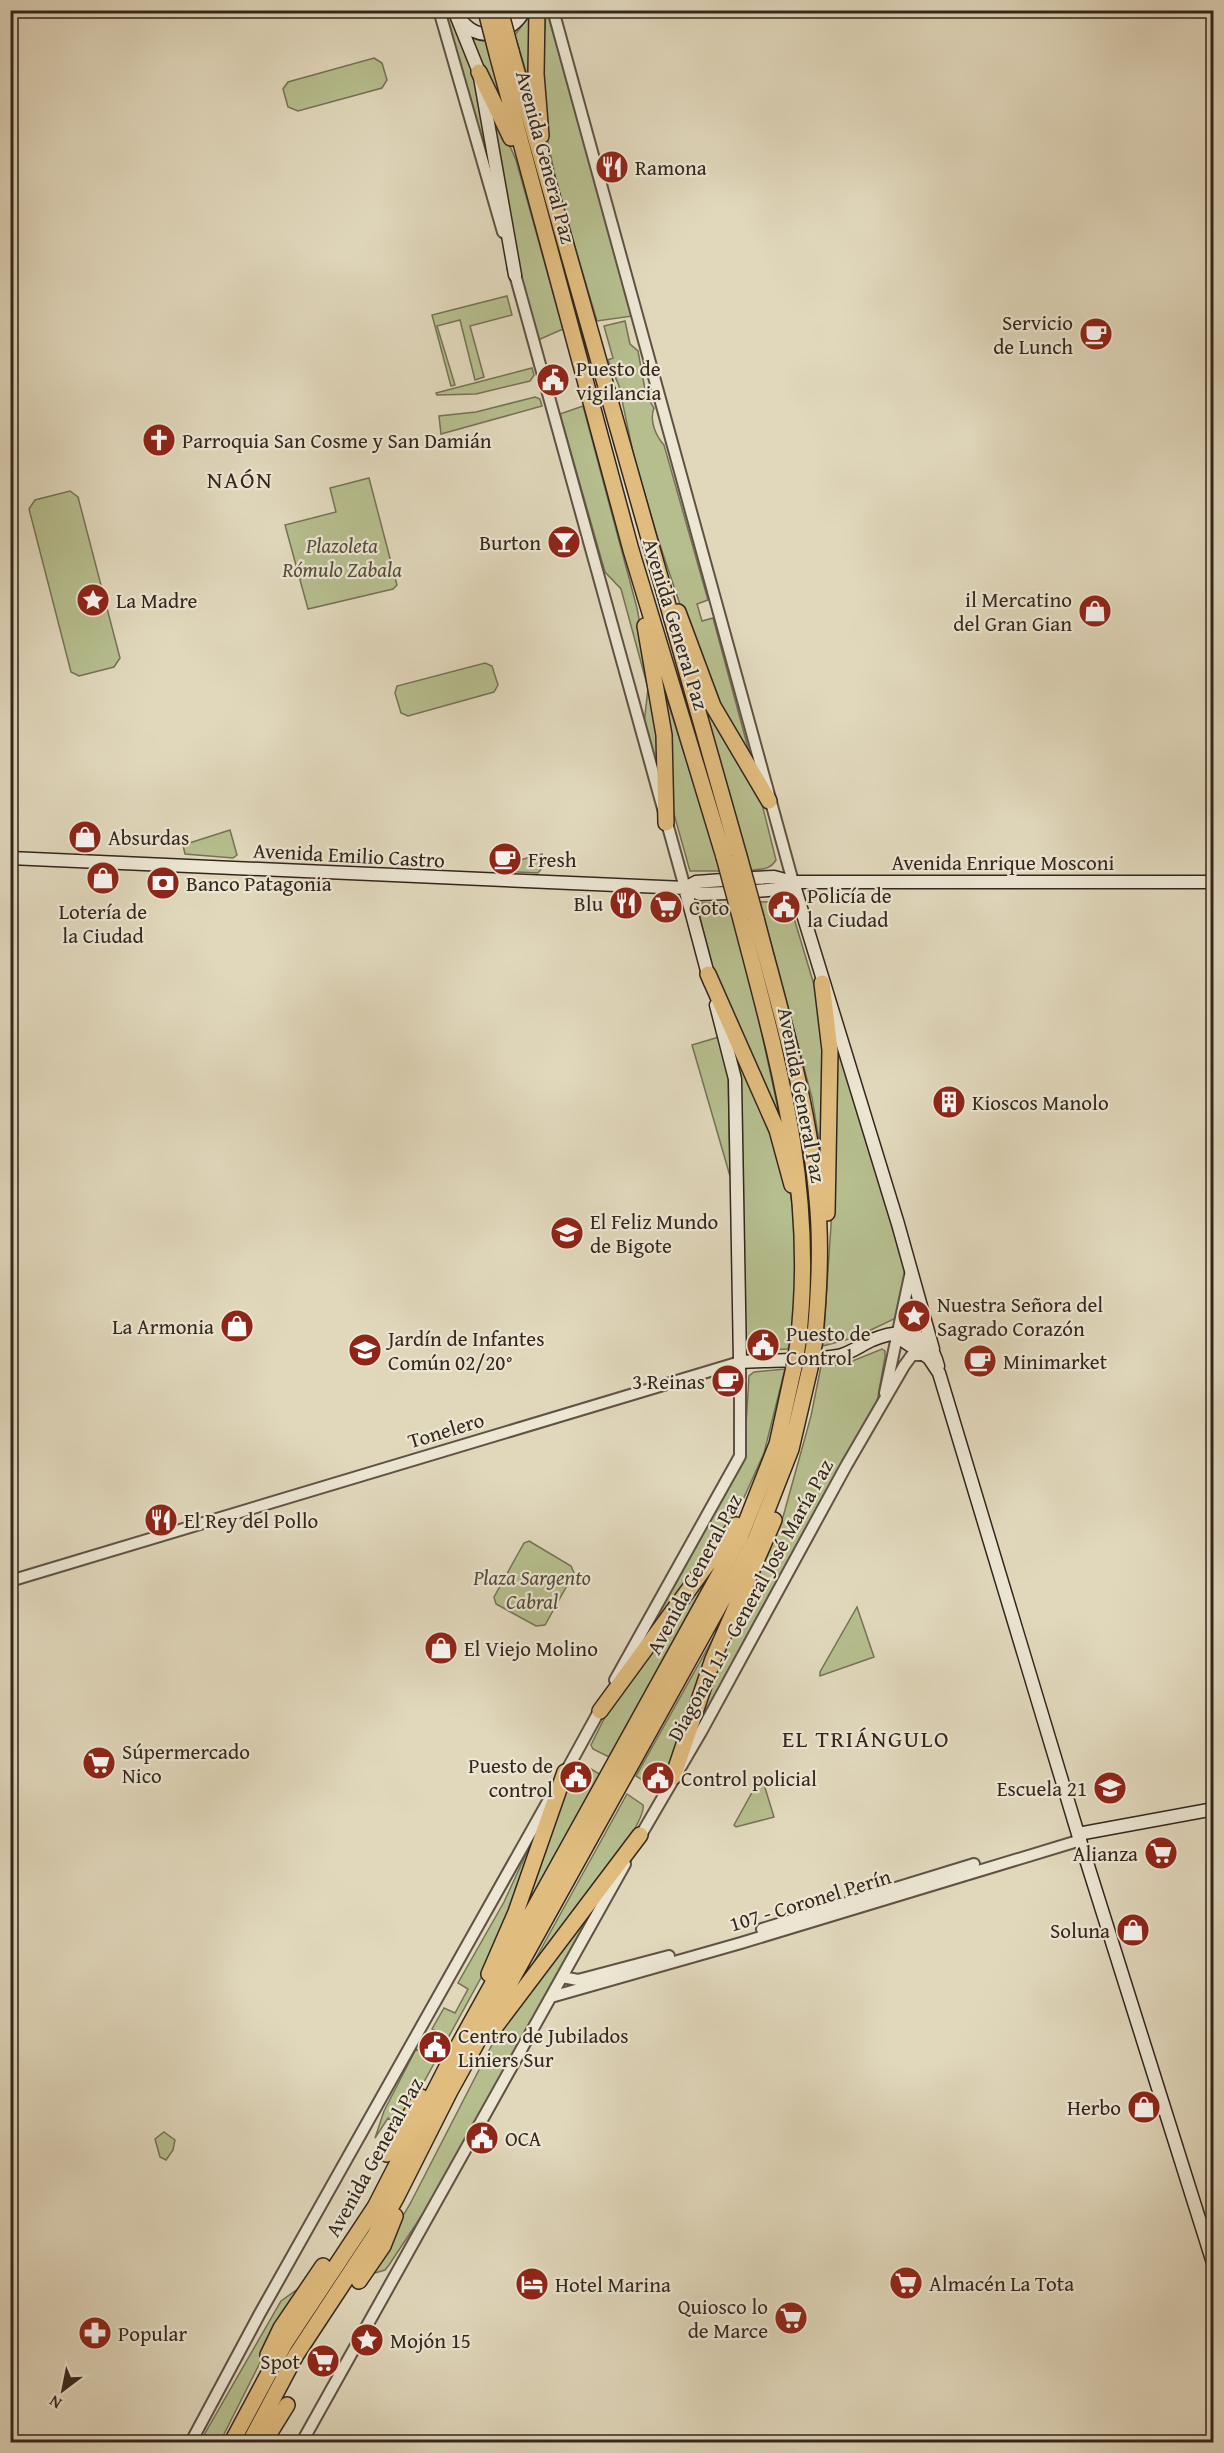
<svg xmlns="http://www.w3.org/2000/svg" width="1224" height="2453" font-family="'Gentium Book Plus',serif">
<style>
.green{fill:#b6be8e;stroke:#757256;stroke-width:1.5}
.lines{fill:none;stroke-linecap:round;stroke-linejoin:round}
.tertiary-casing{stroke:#5f5245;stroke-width:14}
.secondary-casing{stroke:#34261d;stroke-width:15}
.motorway-casing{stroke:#34261d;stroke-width:18}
.tertiary{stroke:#ece6d3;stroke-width:10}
.secondary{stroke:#ece6d3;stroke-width:12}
.motorway{stroke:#e0bc7e;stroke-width:15}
.motorway-bridge-casing{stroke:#34261d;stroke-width:18;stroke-linecap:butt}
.motorway-bridge{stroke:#e0bc7e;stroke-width:15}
.labels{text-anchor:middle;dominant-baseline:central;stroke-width:4.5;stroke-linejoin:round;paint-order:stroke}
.street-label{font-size:21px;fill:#34261d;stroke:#ece6d3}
.poi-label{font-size:21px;fill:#34261d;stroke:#ece6d3;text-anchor:start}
.park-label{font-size:21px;font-style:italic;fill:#544c39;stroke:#ece6d3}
.quarter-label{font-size:24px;letter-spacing:1.5px;fill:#34261d;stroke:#ece6d3}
</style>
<rect width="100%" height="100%" fill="#e1d8bc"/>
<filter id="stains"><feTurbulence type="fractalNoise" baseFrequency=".00333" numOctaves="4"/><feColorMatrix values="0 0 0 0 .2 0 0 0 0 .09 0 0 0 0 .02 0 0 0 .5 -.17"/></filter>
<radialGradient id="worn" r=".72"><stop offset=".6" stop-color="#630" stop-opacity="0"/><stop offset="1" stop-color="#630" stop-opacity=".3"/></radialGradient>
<path class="green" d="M546,10L547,11L633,316L597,321L558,190L547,138L542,66Z
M444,11H448L472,68L496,192Z
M531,13L530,86L515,35Z
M469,34L487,41L505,108L494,93Z
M374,58L382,63L387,80L382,88L298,111L288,107L283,89L288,82Z
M486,92L516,160L563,329L536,341L518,274Z
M507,296L512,315L470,326L484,377L475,380L460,320L437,326L455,385L451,386L432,315Z
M625,321L630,344L638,351L646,395L654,408C649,421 656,436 664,445L708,600L697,604L702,621L713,618L751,759H749L701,667L657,536L634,457L619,386L608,360L613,358L604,326Z
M532,368L534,375L530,381L476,394L437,395L436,393Z
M535,397L540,399L542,406L441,434L439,416L476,412Z
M583,406L637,608L657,718L660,783L644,724L648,688L621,589L605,572L560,414Z
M369,478L397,585L393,589L308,609L285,525L336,512L330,488Z
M70,491L78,497L120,658L114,667L79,676L71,672L29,509L35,500Z
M485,663L492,666L498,685L494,692L408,716L401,713L395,693L397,686Z
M693,665L761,800L776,860C770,870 762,869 751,870Z
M660,678L722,871H690L672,807Z
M230,830L237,855L233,858L185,854L183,845Z
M542,854L545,864L538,873L500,871L498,866Z
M786,901L790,905L821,1008L826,1039L823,1164L812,1098L760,902Z
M701,903L729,904L755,1002L786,1146L718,988L697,906Z
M834,1036L906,1269L896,1318L856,1337L823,1346L834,1180Z
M719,1037L728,1068L730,1176L692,1045Z
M731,1041C747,1078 768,1116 781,1154C797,1204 804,1299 788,1349L750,1351L746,1339H743Z
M882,1349L885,1351V1357L877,1402L803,1539L700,1721L729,1630L783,1517L811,1416L821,1366L845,1364Z
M785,1369L764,1453L733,1522L630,1663L744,1458L749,1376L754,1372Z
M529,1541L571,1566L574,1573L545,1625L536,1626L496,1604L494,1597L524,1543Z
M714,1566L609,1757L593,1749L591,1745L610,1707Z
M857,1607L874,1657L820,1676V1672Z
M720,1626C712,1649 672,1785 653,1787L636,1776Z
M582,1767H588L601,1775L522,1915L564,1793Z
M760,1778H762L774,1817L736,1827L734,1825Z
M627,1794L643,1805C649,1826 540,1960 521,1985Z
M540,1824L510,1916L488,1965L408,2111L399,2124L388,2118L375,2138L384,2111L416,2049L435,2059L447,2037L432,2029L444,2008L455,2013L468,1989L458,1983L504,1902Z
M606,1888L426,2209L389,2265L385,2270L368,2275L410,2204L499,2031Z
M164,2132L175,2140L173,2150L166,2160L160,2157L155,2139Z
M309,2281L278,2327L220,2442H200L281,2301Z"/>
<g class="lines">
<defs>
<path id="tertiary" d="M439,10L503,232
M553,10L793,882
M513,267L685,888
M885,1393L911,1271
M10,1581L740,1362V1456L615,1680
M563,1777L603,1704
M638,1840L701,1732L846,1466L904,1366L912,1355H926
M762,1929L974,1864
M562,1977L578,1980L669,1956
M551,1997L741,1943L1081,1840
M191,2442L259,2315L551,1796
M302,2442L625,1864"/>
<path id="secondary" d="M454,10L479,72L515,275
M459,17C477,45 510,36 525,10
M10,858L685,888L700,894L727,893
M753,878L774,877L793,882H1214
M793,882L898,1224L933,1349
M685,888L710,982
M685,888L696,882L723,880
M756,891L780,889L793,882
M716,1005L735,1079L740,1362C773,1360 807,1361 838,1356C851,1353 861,1345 872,1340C903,1327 929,1331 938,1366
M896,1336L929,1358L939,1373L1078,1834L1214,2266
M1078,1834L1214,1809"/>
<path id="motorway" d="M537,10L536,74L541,136
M511,51L739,856
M497,54L631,550L724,857
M479,72L511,138
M678,612L713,706L769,801
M645,626L664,735L666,823
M756,918C780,1011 809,1103 817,1199C822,1248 819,1297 814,1345
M741,920C779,1066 816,1190 798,1343
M708,974L777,1130L792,1185
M822,983L830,1050L827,1213
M600,1711L736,1525
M673,1777L713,1659L774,1520
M489,1974L516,1912L565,1772
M489,2035L640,1835
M387,2154L421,2097
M359,2281L383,2246L395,2216
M268,2355L281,2328L323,2266
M232,2442L285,2343L375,2207L452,2057L741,1535L777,1444L794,1367
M250,2442L296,2355L375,2235L396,2198L450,2091L755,1541L791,1449L810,1368
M264,2442L287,2405"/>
</defs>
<use href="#tertiary" class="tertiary-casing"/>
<use href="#secondary" class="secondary-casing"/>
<use href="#motorway" class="motorway-casing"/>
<use href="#tertiary" class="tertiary"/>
<use href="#secondary" class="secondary"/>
<use href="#motorway" class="motorway"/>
<defs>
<path id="motorway-bridge" d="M500,10L511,51
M487,15L497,54
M739,856L756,918
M724,857L741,920
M794,1367L798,1343
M810,1368L814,1345"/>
</defs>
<use href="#motorway-bridge" class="motorway-bridge-casing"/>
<use href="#motorway-bridge" class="motorway-bridge"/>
</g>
<defs>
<symbol id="restaurant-disc" viewBox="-11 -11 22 22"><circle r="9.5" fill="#8f2418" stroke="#ece6d3"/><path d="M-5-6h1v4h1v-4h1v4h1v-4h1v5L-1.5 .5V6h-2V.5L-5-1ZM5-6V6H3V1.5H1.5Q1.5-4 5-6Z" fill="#fff"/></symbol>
<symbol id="cafe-disc" viewBox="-11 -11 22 22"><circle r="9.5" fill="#8f2418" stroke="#ece6d3"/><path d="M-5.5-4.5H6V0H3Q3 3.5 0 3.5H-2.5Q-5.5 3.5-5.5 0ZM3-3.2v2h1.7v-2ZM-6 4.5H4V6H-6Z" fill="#fff"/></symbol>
<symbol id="civic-disc" viewBox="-11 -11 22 22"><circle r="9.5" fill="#8f2418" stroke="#ece6d3"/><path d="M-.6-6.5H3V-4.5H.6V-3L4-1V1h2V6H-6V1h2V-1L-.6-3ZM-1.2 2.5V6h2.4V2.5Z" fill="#fff"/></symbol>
<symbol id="church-disc" viewBox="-11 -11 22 22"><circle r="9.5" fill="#8f2418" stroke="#ece6d3"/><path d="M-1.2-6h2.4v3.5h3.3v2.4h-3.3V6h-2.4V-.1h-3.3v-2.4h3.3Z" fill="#fff"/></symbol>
<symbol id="bar-disc" viewBox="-11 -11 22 22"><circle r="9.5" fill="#8f2418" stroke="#ece6d3"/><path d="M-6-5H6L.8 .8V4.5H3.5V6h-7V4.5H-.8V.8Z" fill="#fff"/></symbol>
<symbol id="sight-disc" viewBox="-11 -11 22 22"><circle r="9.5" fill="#8f2418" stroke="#ece6d3"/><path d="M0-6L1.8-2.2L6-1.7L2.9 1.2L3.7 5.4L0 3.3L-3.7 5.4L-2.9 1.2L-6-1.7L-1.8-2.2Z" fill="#fff"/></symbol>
<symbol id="shop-disc" viewBox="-11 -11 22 22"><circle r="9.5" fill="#8f2418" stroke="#ece6d3"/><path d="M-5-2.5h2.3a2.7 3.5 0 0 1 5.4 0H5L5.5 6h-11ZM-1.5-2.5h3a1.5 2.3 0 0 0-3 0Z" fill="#fff"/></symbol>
<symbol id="bank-disc" viewBox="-11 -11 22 22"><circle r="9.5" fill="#8f2418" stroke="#ece6d3"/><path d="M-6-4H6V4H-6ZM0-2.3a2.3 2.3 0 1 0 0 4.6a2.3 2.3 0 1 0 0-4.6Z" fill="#fff"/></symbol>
<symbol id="supermarket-disc" viewBox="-11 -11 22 22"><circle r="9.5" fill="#8f2418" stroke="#ece6d3"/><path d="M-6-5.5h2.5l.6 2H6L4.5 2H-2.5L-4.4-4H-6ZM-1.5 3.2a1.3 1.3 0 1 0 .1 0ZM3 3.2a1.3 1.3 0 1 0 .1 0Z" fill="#fff"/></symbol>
<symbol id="building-disc" viewBox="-11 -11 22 22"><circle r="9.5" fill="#8f2418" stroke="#ece6d3"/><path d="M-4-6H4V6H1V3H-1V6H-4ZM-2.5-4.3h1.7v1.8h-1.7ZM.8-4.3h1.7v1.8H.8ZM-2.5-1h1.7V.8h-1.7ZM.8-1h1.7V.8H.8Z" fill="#fff"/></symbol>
<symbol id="school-disc" viewBox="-11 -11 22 22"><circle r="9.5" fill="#8f2418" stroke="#ece6d3"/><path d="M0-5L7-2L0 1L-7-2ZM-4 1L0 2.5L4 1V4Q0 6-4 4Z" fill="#fff"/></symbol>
<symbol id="hotel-disc" viewBox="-11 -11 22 22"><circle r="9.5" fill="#8f2418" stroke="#ece6d3"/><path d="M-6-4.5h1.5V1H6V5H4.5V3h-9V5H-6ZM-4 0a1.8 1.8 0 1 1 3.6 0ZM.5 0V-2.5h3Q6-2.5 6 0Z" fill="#fff"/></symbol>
<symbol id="pharmacy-disc" viewBox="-11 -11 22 22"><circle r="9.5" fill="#8f2418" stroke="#ece6d3"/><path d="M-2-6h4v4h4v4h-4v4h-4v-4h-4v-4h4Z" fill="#fff"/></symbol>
</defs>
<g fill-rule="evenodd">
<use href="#restaurant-disc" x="593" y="148" width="38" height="38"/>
<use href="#cafe-disc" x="1077" y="315" width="38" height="38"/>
<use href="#civic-disc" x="534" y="361" width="38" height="38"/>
<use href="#church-disc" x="140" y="421" width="38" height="38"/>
<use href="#bar-disc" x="545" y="523" width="38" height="38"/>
<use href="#sight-disc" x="74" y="581" width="38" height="38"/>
<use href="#shop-disc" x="1076" y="592" width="38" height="38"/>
<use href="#shop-disc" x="66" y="818" width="38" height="38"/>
<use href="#cafe-disc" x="486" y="840" width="38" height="38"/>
<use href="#shop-disc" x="84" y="859" width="38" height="38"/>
<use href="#bank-disc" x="144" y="864" width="38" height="38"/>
<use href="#restaurant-disc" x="607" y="884" width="38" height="38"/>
<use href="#supermarket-disc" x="647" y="888" width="38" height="38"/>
<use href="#civic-disc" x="765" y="888" width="38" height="38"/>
<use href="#building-disc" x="930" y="1083" width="38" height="38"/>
<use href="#school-disc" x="548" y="1214" width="38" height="38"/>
<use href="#sight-disc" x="895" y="1297" width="38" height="38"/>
<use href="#shop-disc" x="218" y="1307" width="38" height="38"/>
<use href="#civic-disc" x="744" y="1326" width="38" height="38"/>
<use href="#school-disc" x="346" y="1331" width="38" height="38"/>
<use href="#cafe-disc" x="961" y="1342" width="38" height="38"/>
<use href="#cafe-disc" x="709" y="1362" width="38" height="38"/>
<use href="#restaurant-disc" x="142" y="1501" width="38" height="38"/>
<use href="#shop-disc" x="422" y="1629" width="38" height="38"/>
<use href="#supermarket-disc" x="80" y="1744" width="38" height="38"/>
<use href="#civic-disc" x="557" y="1758" width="38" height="38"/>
<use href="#civic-disc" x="639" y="1759" width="38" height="38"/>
<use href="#school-disc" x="1091" y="1769" width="38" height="38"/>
<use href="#supermarket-disc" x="1142" y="1834" width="38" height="38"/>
<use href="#shop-disc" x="1114" y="1911" width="38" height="38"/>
<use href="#civic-disc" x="416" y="2028" width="38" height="38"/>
<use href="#shop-disc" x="1125" y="2088" width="38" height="38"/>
<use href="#civic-disc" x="463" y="2119" width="38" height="38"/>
<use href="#supermarket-disc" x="887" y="2264" width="38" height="38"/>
<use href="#hotel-disc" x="513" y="2265" width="38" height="38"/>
<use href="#supermarket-disc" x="772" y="2299" width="38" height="38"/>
<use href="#pharmacy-disc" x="76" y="2314" width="38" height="38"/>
<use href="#sight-disc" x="348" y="2321" width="38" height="38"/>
<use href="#supermarket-disc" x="304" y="2342" width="38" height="38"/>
</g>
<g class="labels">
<g class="street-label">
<text transform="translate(546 157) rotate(75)">Avenida General Paz</text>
<text transform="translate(676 624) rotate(73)">Avenida General Paz</text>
<text transform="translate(349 855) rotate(3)">Avenida Emilio Castro</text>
<text x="1003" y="862">Avenida Enrique Mosconi</text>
<text transform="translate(802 1095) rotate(79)">Avenida General Paz</text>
<text transform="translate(446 1430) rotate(-17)">Tonelero</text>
<text transform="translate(694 1574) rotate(-62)">Avenida General Paz</text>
<text transform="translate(750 1600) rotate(-61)">Diagonal 11 - General José María Paz</text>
<text transform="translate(810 1900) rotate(-17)">107 - Coronel Perín</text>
<text transform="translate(374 2157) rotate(-61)">Avenida General Paz</text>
</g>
<g class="poi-label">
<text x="635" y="167">Ramona</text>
<text x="1073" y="322" text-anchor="end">Servicio<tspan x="1073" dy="24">de Lunch</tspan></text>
<text x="576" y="368">Puesto de<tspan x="576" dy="24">vigilancia</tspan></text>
<text x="182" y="440">Parroquia San Cosme y San Damián</text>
<text x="541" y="542" text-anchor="end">Burton</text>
<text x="1072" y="599" text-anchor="end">il Mercatino<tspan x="1072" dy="24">del Gran Gian</tspan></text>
<text x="116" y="600">La Madre</text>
<text x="108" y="837">Absurdas</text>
<text x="528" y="859">Fresh</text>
<text x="186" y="883">Banco Patagonia</text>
<text x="807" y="895">Policía de<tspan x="807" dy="24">la Ciudad</tspan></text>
<text x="603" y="903" text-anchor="end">Blu</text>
<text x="689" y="907">Coto</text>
<text x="103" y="911" text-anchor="middle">Lotería de<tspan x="103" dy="24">la Ciudad</tspan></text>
<text x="972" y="1102">Kioscos Manolo</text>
<text x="590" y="1221">El Feliz Mundo<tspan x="590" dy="24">de Bigote</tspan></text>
<text x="937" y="1304">Nuestra Señora del<tspan x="937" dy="24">Sagrado Corazón</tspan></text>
<text x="214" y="1326" text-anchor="end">La Armonia</text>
<text x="786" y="1333">Puesto de<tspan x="786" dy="24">Control</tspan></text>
<text x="388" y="1338">Jardín de Infantes<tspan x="388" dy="24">Común 02/20°</tspan></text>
<text x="1003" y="1361">Minimarket</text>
<text x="705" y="1381" text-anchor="end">3 Reinas</text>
<text x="184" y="1520">El Rey del Pollo</text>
<text x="464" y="1648">El Viejo Molino</text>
<text x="122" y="1751">Súpermercado<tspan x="122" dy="24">Nico</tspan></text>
<text x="553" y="1765" text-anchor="end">Puesto de<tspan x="553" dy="24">control</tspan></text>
<text x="681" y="1778">Control policial</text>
<text x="1087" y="1788" text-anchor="end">Escuela 21</text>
<text x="1138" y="1853" text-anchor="end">Alianza</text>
<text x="1110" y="1930" text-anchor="end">Soluna</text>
<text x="458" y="2035">Centro de Jubilados<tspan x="458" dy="24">Liniers Sur</tspan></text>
<text x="1121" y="2107" text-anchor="end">Herbo</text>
<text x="505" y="2138">OCA</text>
<text x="929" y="2283">Almacén La Tota</text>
<text x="555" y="2284">Hotel Marina</text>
<text x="768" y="2306" text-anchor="end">Quiosco lo<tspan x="768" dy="24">de Marce</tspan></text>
<text x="118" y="2333">Popular</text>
<text x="390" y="2340">Mojón 15</text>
<text x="300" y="2361" text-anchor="end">Spot</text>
</g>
<g class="park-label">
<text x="342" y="545">Plazoleta<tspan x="342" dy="24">Rómulo Zabala</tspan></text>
<text x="532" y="1577">Plaza Sargento<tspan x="532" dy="24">Cabral</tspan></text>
</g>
<g class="quarter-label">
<text x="240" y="479">NAÓN</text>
<text x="866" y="1738">EL TRIÁNGULO</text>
</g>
</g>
<rect width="1224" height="2453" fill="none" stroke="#e1d8bc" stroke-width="36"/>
<rect x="12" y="12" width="1200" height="2429" fill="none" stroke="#34261d" stroke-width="3"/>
<rect x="18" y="18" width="1188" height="2417" fill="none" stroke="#34261d" stroke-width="1.5"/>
<g transform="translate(63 2390) rotate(212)" stroke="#ece6d3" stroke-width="4.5" paint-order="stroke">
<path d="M0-4.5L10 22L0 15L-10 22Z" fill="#34261d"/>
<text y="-9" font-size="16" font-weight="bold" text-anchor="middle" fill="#34261d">N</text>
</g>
<rect width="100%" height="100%" filter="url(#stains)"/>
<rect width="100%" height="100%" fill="url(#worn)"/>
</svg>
